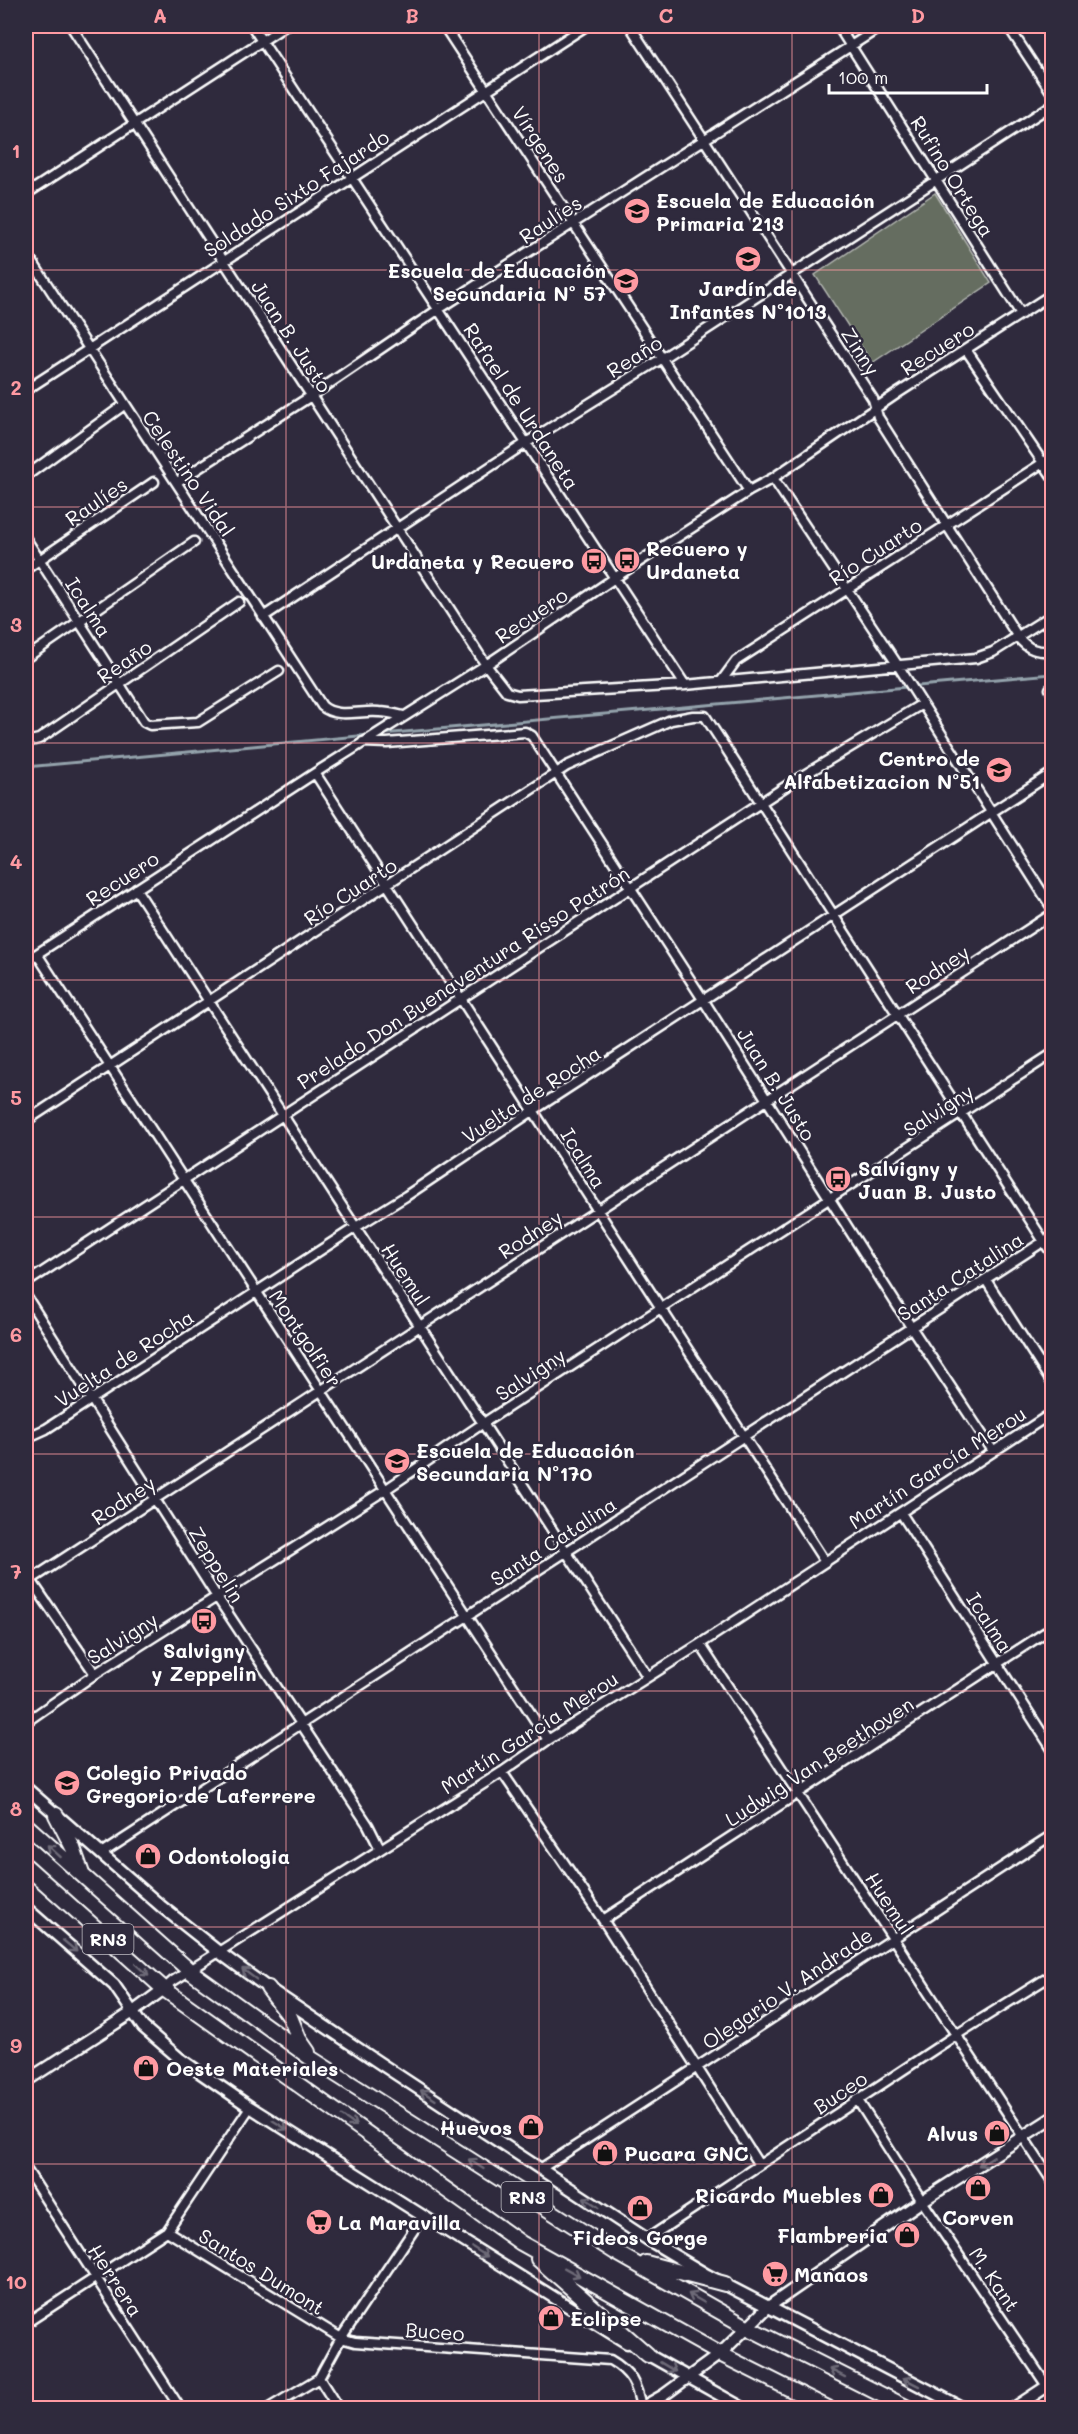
<svg xmlns="http://www.w3.org/2000/svg" width="1078" height="2434" font-family="Mali,sans-serif">
<style>
.green{fill:#656d60;stroke:#b2b6b0;stroke-width:1.5}
.lines{fill:none;stroke-linecap:round;stroke-linejoin:round}
.stream{stroke:#94a3ac;stroke-width:3}
.minor-casing{stroke:#fff;stroke-width:13}
.tertiary-casing{stroke:#fff;stroke-width:15}
.trunk-casing{stroke:#fff;stroke-width:18}
.minor{stroke:#2f2a3d;stroke-width:8}
.tertiary{stroke:#2f2a3d;stroke-width:10}
.trunk{stroke:#2f2a3d;stroke-width:14}
.oneway{stroke:#6d6a77}
.grid{fill:none;stroke:#ff9aa2;stroke-width:1.5;stroke-opacity:0.55}
.labels{text-anchor:middle;dominant-baseline:central;stroke-width:5;stroke-linejoin:round;paint-order:stroke}
.shield{fill:#2f2a3d;stroke:#c1bfc5;stroke-width:1.5}
.shield-label{font-size:18px;font-weight:bold;fill:#fff}
.street-label{font-size:20px;fill:#fff;stroke:#2f2a3d}
.poi-label{font-size:20px;font-weight:bold;fill:#fff;stroke:#2f2a3d;text-anchor:start}
.neatline{fill:none;stroke:#ff9aa2;stroke-width:2}
.grid-label{font-size:20px;text-anchor:middle;font-weight:bold;fill:#ff9aa2}
</style>
<rect width="100%" height="100%" fill="#2f2a3d"/>
<filter id="ink" filterUnits="userSpaceOnUse"><feTurbulence type="fractalNoise" baseFrequency=".0167" numOctaves="2"/><feDisplacementMap in="SourceGraphic" scale="12" xChannelSelector="R" yChannelSelector="G"/><feConvolveMatrix kernelMatrix="1 2 1 2 8 2 1 2 1" color-interpolation-filters="sRGB"/></filter>
<g filter="url(#ink)">
<path class="green" d="M935,193L991,283L872,363L815,275Z"/>
<g class="lines">
<path class="stream" d="M382,734L1052,674
M26,767L369,735"/>
<defs>
<path id="minor" d="M71,26L486,665L507,692L518,695L685,685L976,658L993,652L1052,615
M252,26L685,685
M444,26L749,491
M630,26L873,399L878,417L1018,637C1028,650 1037,652 1052,651
M838,26L1021,314
M1008,26L1052,93
M26,194L285,26
M26,252L322,706C336,719 361,710 379,712C387,712 395,714 403,716
M967,351L1052,476
M26,390L586,26
M26,476L124,405
M773,478L897,664L1052,908
M177,482L311,396L439,309L882,26
M26,539L144,722L150,725L198,722L279,671
M26,569L154,482
M263,617L526,443L661,359L1052,105
M26,658L194,542
M722,680L736,661L1052,457
M1050,689L1052,692
M26,742L39,739L239,602
M363,742L387,743L525,732L532,736L704,1001L911,1327L993,1451
M315,773L825,1562
M136,889L647,1676
M37,954L548,1740
M26,961L315,773L486,665L631,567L749,491L773,478L898,393L1052,294
M26,1121L567,766L671,720L693,716H705L1052,1254
M986,1280L1052,1383
M26,1283L794,781L922,704
M26,1296L217,1597L368,1825L380,1849
M26,1438L46,1429L356,1227L406,1196L534,1110L1052,773
M901,1513L1052,1749
M26,1573L95,1674
M26,1583L1052,914
M700,1644L1052,2181
M26,1722L95,1674L385,1490L482,1424L1052,1054
M502,1772L603,1920L759,2165
M101,1854L1052,1236
M603,1920L1052,1628
M164,1989L173,1981L502,1772L548,1740L700,1644L1052,1413
M857,2099L922,2201L1047,2386
M26,2169L180,2408
M540,2169C712,2059 881,1945 1052,1835
M167,2231L341,2338L355,2342L610,2360C631,2372 637,2385 641,2408
M647,2239L956,2035L1052,1975
M26,2323L167,2231L250,2107
M319,2378L338,2408
M269,2408L319,2378L341,2338L423,2216"/>
<path id="tertiary" d="M26,1788L162,1907L220,1953L268,1988L378,2062L647,2239L707,2275L963,2408
M26,1908L114,1985L143,2027L179,2058L250,2107L423,2216L627,2343
M26,2081L133,2012L164,1989
M643,2352L743,2408
M641,2408L664,2395L720,2354L768,2307L922,2201L1052,2118
M1014,2408L1052,2383"/>
<path id="trunk" d="M56,1815L73,1848L82,1874
M26,1825L190,1971L312,2059L615,2252L747,2327L908,2408
M26,1866L164,1989L521,2243L720,2354L828,2408
M268,1988L290,2017L299,2039L308,2052
M538,2259L648,2355
M646,2263L725,2284"/>
</defs>
<use href="#minor" class="minor-casing"/>
<use href="#tertiary" class="tertiary-casing"/>
<use href="#trunk" class="trunk-casing"/>
<use href="#minor" class="minor"/>
<use href="#tertiary" class="tertiary"/>
<use href="#trunk" class="trunk"/>
</g>
<defs><path id="oneway-shaft" d="M-6 0H5M1.5-3L5.5 0L1.5 3" fill="none" stroke-width="1.6" stroke-linecap="round" stroke-linejoin="round" transform="scale(1.5)"/></defs>
<g class="oneway">
<use href="#oneway-shaft" transform="translate(54 1851) rotate(-138)"/>
<use href="#oneway-shaft" transform="translate(70 1946) rotate(40)"/>
<use href="#oneway-shaft" transform="translate(142 1970) rotate(42)"/>
<use href="#oneway-shaft" transform="translate(249 1974) rotate(-143)"/>
<use href="#oneway-shaft" transform="translate(428 2095) rotate(-147)"/>
<use href="#oneway-shaft" transform="translate(349 2121) rotate(35)"/>
<use href="#oneway-shaft" transform="translate(280 2125) rotate(32)"/>
<use href="#oneway-shaft" transform="translate(986 2161) rotate(148)"/>
<use href="#oneway-shaft" transform="translate(476 2164) rotate(-147)"/>
<use href="#oneway-shaft" transform="translate(591 2202) rotate(-147)"/>
<use href="#oneway-shaft" transform="translate(480 2252) rotate(32)"/>
<use href="#oneway-shaft" transform="translate(572 2272) rotate(29)"/>
<use href="#oneway-shaft" transform="translate(696 2298) rotate(-150)"/>
<use href="#oneway-shaft" transform="translate(668 2367) rotate(31)"/>
<use href="#oneway-shaft" transform="translate(837 2373) rotate(-153)"/>
<use href="#oneway-shaft" transform="translate(911 2382) rotate(-153)"/>
</g>
</g>
<path class="grid" d="M286,26V2408M539,26V2408M792,26V2408M26,270H1052M26,507H1052M26,743H1052M26,980H1052M26,1217H1052M26,1454H1052M26,1691H1052M26,1927H1052M26,2164H1052"/>
<defs>
<symbol id="school-disc" viewBox="-11 -11 22 22"><circle r="9.5" fill="#ff9aa2" stroke="#2f2a3d"/><path d="M0-5L7-2L0 1L-7-2ZM-4 1L0 2.5L4 1V4Q0 6-4 4Z" fill="#111"/></symbol>
<symbol id="bus-disc" viewBox="-11 -11 22 22"><circle r="9.5" fill="#ff9aa2" stroke="#2f2a3d"/><path d="M-5-6H5V4H4V6H2V4H-2V6H-4V4H-5ZM-3.5-4V0h7V-4ZM-3.5 1.2v1.5H-2V1.2ZM2 1.2v1.5H3.5V1.2Z" fill="#111"/></symbol>
<symbol id="shop-disc" viewBox="-11 -11 22 22"><circle r="9.5" fill="#ff9aa2" stroke="#2f2a3d"/><path d="M-5-2.5h2.3a2.7 3.5 0 0 1 5.4 0H5L5.5 6h-11ZM-1.5-2.5h3a1.5 2.3 0 0 0-3 0Z" fill="#111"/></symbol>
<symbol id="supermarket-disc" viewBox="-11 -11 22 22"><circle r="9.5" fill="#ff9aa2" stroke="#2f2a3d"/><path d="M-6-5.5h2.5l.6 2H6L4.5 2H-2.5L-4.4-4H-6ZM-1.5 3.2a1.3 1.3 0 1 0 .1 0ZM3 3.2a1.3 1.3 0 1 0 .1 0Z" fill="#111"/></symbol>
</defs>
<g fill-rule="evenodd">
<use href="#school-disc" x="622" y="196" width="30" height="30"/>
<use href="#school-disc" x="733" y="244" width="30" height="30"/>
<use href="#school-disc" x="611" y="266" width="30" height="30"/>
<use href="#bus-disc" x="612" y="545" width="30" height="30"/>
<use href="#bus-disc" x="579" y="546" width="30" height="30"/>
<use href="#school-disc" x="984" y="755" width="30" height="30"/>
<use href="#bus-disc" x="823" y="1164" width="30" height="30"/>
<use href="#school-disc" x="382" y="1446" width="30" height="30"/>
<use href="#bus-disc" x="189" y="1606" width="30" height="30"/>
<use href="#school-disc" x="52" y="1768" width="30" height="30"/>
<use href="#shop-disc" x="133" y="1841" width="30" height="30"/>
<use href="#shop-disc" x="131" y="2053" width="30" height="30"/>
<use href="#shop-disc" x="516" y="2112" width="30" height="30"/>
<use href="#shop-disc" x="982" y="2118" width="30" height="30"/>
<use href="#shop-disc" x="590" y="2138" width="30" height="30"/>
<use href="#shop-disc" x="963" y="2173" width="30" height="30"/>
<use href="#shop-disc" x="866" y="2180" width="30" height="30"/>
<use href="#shop-disc" x="625" y="2193" width="30" height="30"/>
<use href="#supermarket-disc" x="304" y="2207" width="30" height="30"/>
<use href="#shop-disc" x="892" y="2220" width="30" height="30"/>
<use href="#supermarket-disc" x="760" y="2259" width="30" height="30"/>
<use href="#shop-disc" x="536" y="2303" width="30" height="30"/>
</g>
<g class="labels">
<g class="shield">
<rect x="82.5" y="1924" width="51" height="30" rx="4.5"/>
<rect x="501.5" y="2182" width="51" height="30" rx="4.5"/>
</g>
<g class="shield-label">
<text x="108" y="1939">RN3</text>
<text x="527" y="2197">RN3</text>
</g>
<g class="street-label">
<text transform="translate(541 144) rotate(57)">Vírgenes</text>
<text transform="translate(953 176) rotate(58)">Rufino Ortega</text>
<text transform="translate(296 193) rotate(-33)">Soldado Sixto Fajardo</text>
<text transform="translate(550 219) rotate(-33)">Raulíes</text>
<text transform="translate(292 336) rotate(57)">Juan B. Justo</text>
<text transform="translate(937 348) rotate(-32)">Recuero</text>
<text transform="translate(861 351) rotate(57)">Zinny</text>
<text transform="translate(634 356) rotate(-32)">Reaño</text>
<text transform="translate(522 406) rotate(57)">Rafael de Urdaneta</text>
<text transform="translate(189 473) rotate(56)">Celestino Vidal</text>
<text transform="translate(96 501) rotate(-34)">Raulíes</text>
<text transform="translate(875 551) rotate(-33)">Río Cuarto</text>
<text transform="translate(89 607) rotate(57)">Icalma</text>
<text transform="translate(531 615) rotate(-34)">Recuero</text>
<text transform="translate(124 661) rotate(-34)">Reaño</text>
<text transform="translate(122 878) rotate(-33)">Recuero</text>
<text transform="translate(350 891) rotate(-33)">Río Cuarto</text>
<text transform="translate(937 969) rotate(-33)">Rodney</text>
<text transform="translate(463 977) rotate(-33)">Prelado Don Buenaventura Risso Patrón</text>
<text transform="translate(777 1084) rotate(58)">Juan B. Justo</text>
<text transform="translate(531 1094) rotate(-33)">Vuelta de Rocha</text>
<text transform="translate(938 1110) rotate(-33)">Salvigny</text>
<text transform="translate(584 1158) rotate(58)">Icalma</text>
<text transform="translate(530 1234) rotate(-33)">Rodney</text>
<text transform="translate(406 1274) rotate(57)">Huemul</text>
<text transform="translate(960 1276) rotate(-33)">Santa Catalina</text>
<text transform="translate(306 1338) rotate(56)">Montgolfier</text>
<text transform="translate(124 1358) rotate(-33)">Vuelta de Rocha</text>
<text transform="translate(530 1374) rotate(-33)">Salvigny</text>
<text transform="translate(937 1467) rotate(-33)">Martín García Merou</text>
<text transform="translate(123 1500) rotate(-33)">Rodney</text>
<text transform="translate(553 1541) rotate(-33)">Santa Catalina</text>
<text transform="translate(217 1564) rotate(58)">Zeppelin</text>
<text transform="translate(990 1622) rotate(57)">Icalma</text>
<text transform="translate(122 1638) rotate(-32)">Salvigny</text>
<text transform="translate(529 1732) rotate(-33)">Martín García Merou</text>
<text transform="translate(819 1761) rotate(-33)">Ludwig Van Beethoven</text>
<text transform="translate(890 1903) rotate(57)">Huemul</text>
<text transform="translate(787 1988) rotate(-34)">Olegario V. Andrade</text>
<text transform="translate(840 2092) rotate(-34)">Buceo</text>
<text transform="translate(262 2271) rotate(32)">Santos Dumont</text>
<text transform="translate(995 2279) rotate(56)">M. Kant</text>
<text transform="translate(116 2280) rotate(57)">Herrera</text>
<text transform="translate(435 2331) rotate(4)">Buceo</text>
</g>
<g class="poi-label">
<text x="656" y="200">Escuela de Educación<tspan x="656" dy="23">Primaria 213</tspan></text>
<text x="606" y="270" text-anchor="end">Escuela de Educación<tspan x="606" dy="23">Secundaria Nº 57</tspan></text>
<text x="748" y="288" text-anchor="middle">Jardín de<tspan x="748" dy="23">Infantes Nº1013</tspan></text>
<text x="646" y="548">Recuero y<tspan x="646" dy="23">Urdaneta</tspan></text>
<text x="574" y="561" text-anchor="end">Urdaneta y Recuero</text>
<text x="980" y="758" text-anchor="end">Centro de<tspan x="980" dy="23">Alfabetizacion Nº51</tspan></text>
<text x="858" y="1168">Salvigny y<tspan x="858" dy="23">Juan B. Justo</tspan></text>
<text x="416" y="1450">Escuela de Educación<tspan x="416" dy="23">Secundaria Nº170</tspan></text>
<text x="204" y="1650" text-anchor="middle">Salvigny<tspan x="204" dy="23">y Zeppelin</tspan></text>
<text x="86" y="1772">Colegio Privado<tspan x="86" dy="23">Gregorio de Laferrere</tspan></text>
<text x="168" y="1856">Odontologia</text>
<text x="166" y="2068">Oeste Materiales</text>
<text x="512" y="2127" text-anchor="end">Huevos</text>
<text x="978" y="2133" text-anchor="end">Alvus</text>
<text x="624" y="2153">Pucara GNC</text>
<text x="862" y="2195" text-anchor="end">Ricardo Muebles</text>
<text x="978" y="2217" text-anchor="middle">Corven</text>
<text x="338" y="2222">La Maravilla</text>
<text x="888" y="2235" text-anchor="end">Flambreria</text>
<text x="640" y="2237" text-anchor="middle">Fideos Gorge</text>
<text x="794" y="2274">Manaos</text>
<text x="570" y="2318">Eclipse</text>
</g>
</g>
<rect width="1078" height="2434" fill="none" stroke="#2f2a3d" stroke-width="66"/>
<path d="M829 84v9h158v-9" fill="none" stroke="#ffffff" stroke-width="3"/>
<text x="838" y="84" font-size="18" fill="#ffffff" stroke="#2f2a3d" stroke-width="4.5" paint-order="stroke">100 m</text>
<rect x="33" y="33" width="1012" height="2368" class="neatline"/>
<g class="grid-label">
<text x="160" y="23">A</text>
<text x="412" y="23">B</text>
<text x="666" y="23">C</text>
<text x="918" y="23">D</text>
<text x="16" y="158">1</text>
<text x="16" y="395">2</text>
<text x="16" y="632">3</text>
<text x="16" y="869">4</text>
<text x="16" y="1105">5</text>
<text x="16" y="1342">6</text>
<text x="16" y="1579">7</text>
<text x="16" y="1816">8</text>
<text x="16" y="2053">9</text>
<text x="16" y="2289">10</text>
</g>
</svg>
